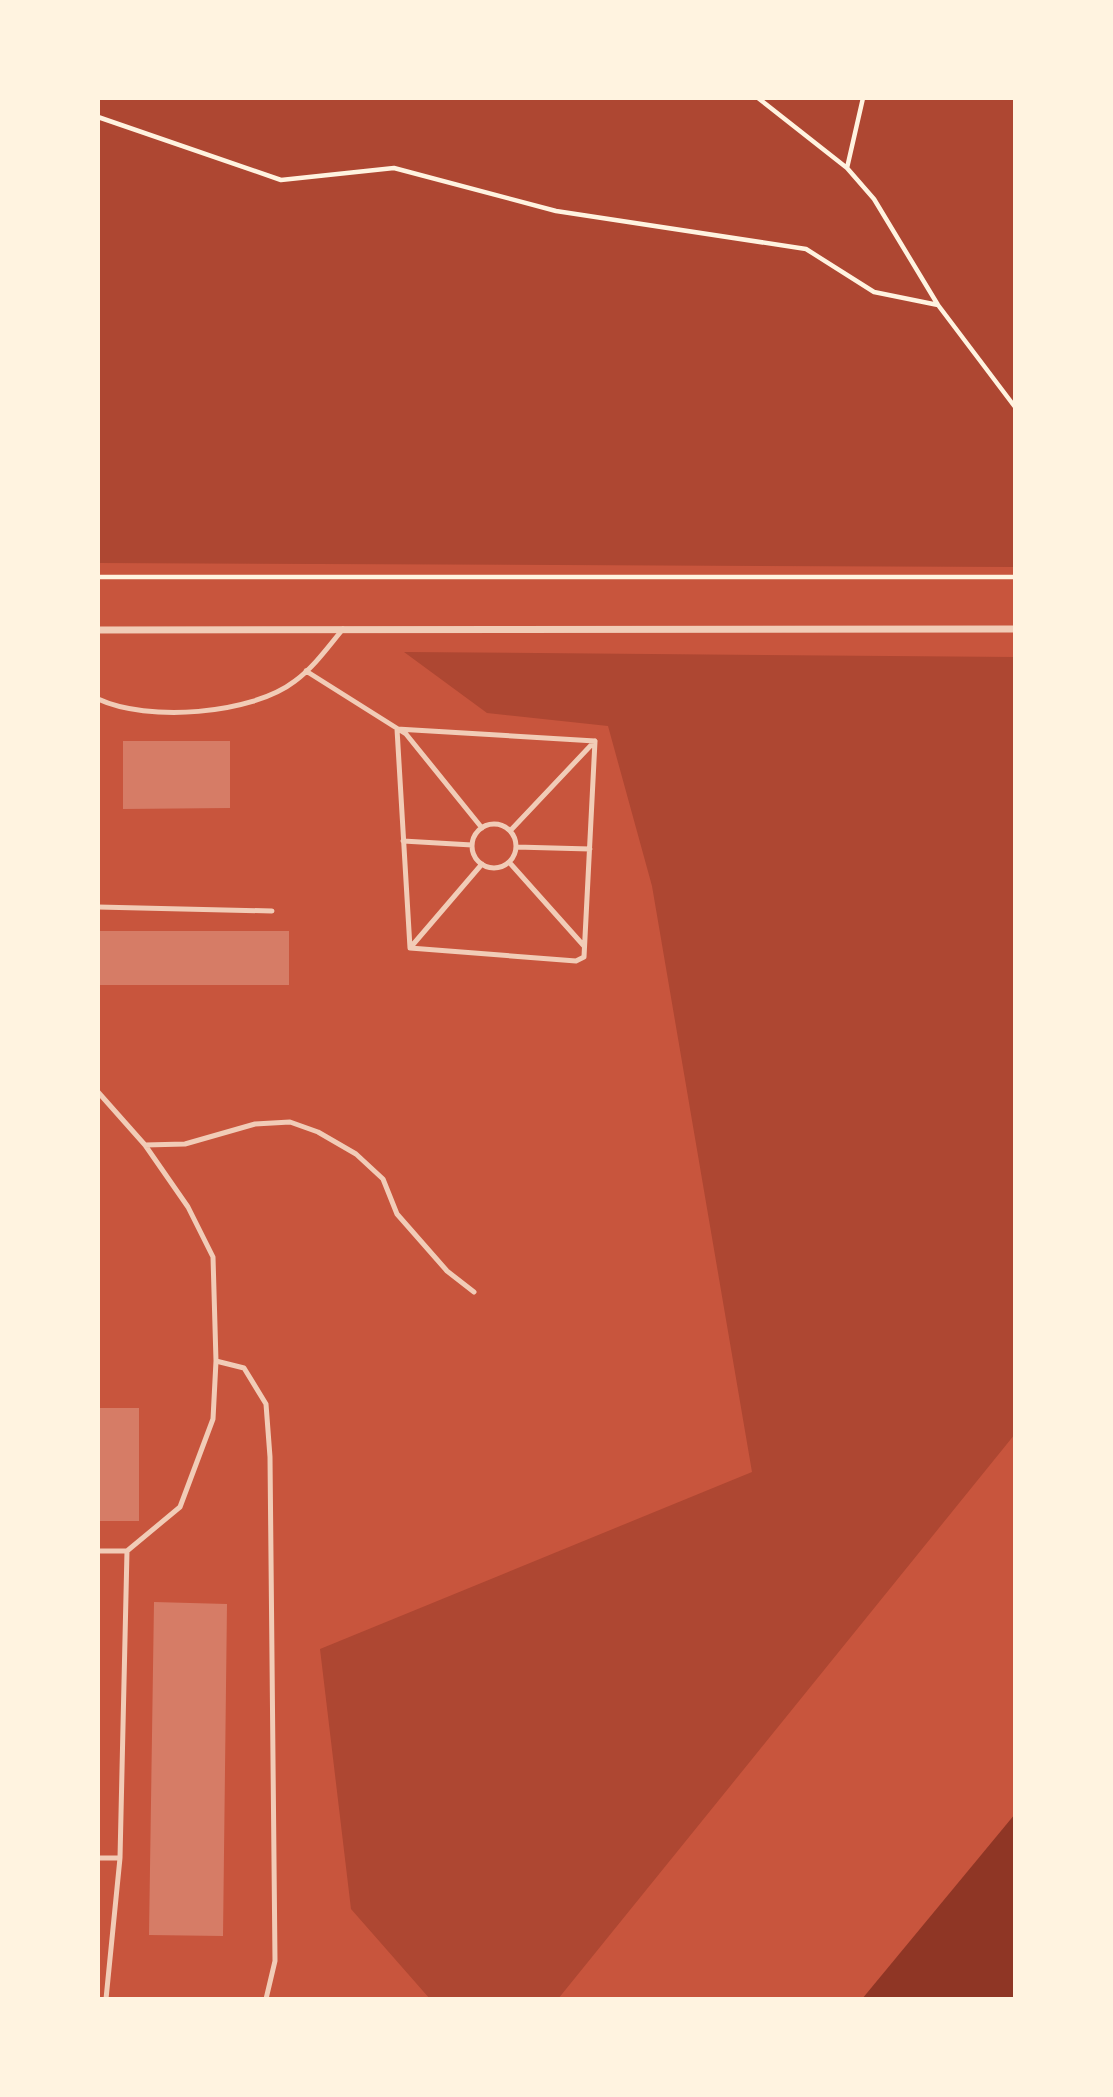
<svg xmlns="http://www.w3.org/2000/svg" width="1113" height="2097" font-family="'IBM Plex Serif',serif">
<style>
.green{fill:#ae4732}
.water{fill:#8f3625}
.building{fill:#d67c66}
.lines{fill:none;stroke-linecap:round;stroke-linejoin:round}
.path{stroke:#fff3e0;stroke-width:4.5}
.service{stroke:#f1ccb7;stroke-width:5}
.minor{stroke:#f1ccb7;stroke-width:7}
</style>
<rect width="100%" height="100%" fill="#c8553d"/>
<path class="green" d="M98,98H1015V567L98,563Z
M404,652L1015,657V1434L558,1999H430L351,1909L320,1649L752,1472L652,886L608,726L487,713Z"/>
<path class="water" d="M1015,1814V1999H862Z"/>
<path class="building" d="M123,741H230V808L123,809Z
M98,931H289V985H98Z
M98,1408H139V1521H98Z
M154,1602L227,1604L223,1936L149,1935Z"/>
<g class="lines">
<path class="path" d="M758,98L847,168L874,199L938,305L1015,407
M98,117L281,180L394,168L556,211L806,249L874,292L938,305
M847,168L863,98
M98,577H1015"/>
<path class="service" d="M306,671L406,734L482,828
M98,699C147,722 251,715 295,681C314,667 328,647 343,629
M472 846a22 22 0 1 1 44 0a22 22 0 1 1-44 0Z
M510,831L595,741
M403,841L472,845
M516,847L590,849
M509,862L584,946
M98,907L272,911
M410,948L397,729L595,741L584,957L576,961L410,948L482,864
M98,1092L145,1145L188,1207L213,1257L216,1361L213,1419L180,1507L127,1551L120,1858H98
M145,1145L185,1144L255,1124L290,1122L318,1132L356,1154L383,1179L397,1214L447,1271L474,1292
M216,1361L244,1368L266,1404L270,1457L275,1961L266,1999
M98,1551H127
M106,1999L120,1858"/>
<path class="minor" d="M98,630L1015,629"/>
</g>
<rect width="1113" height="2097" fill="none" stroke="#fff3e0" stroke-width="200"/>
</svg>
